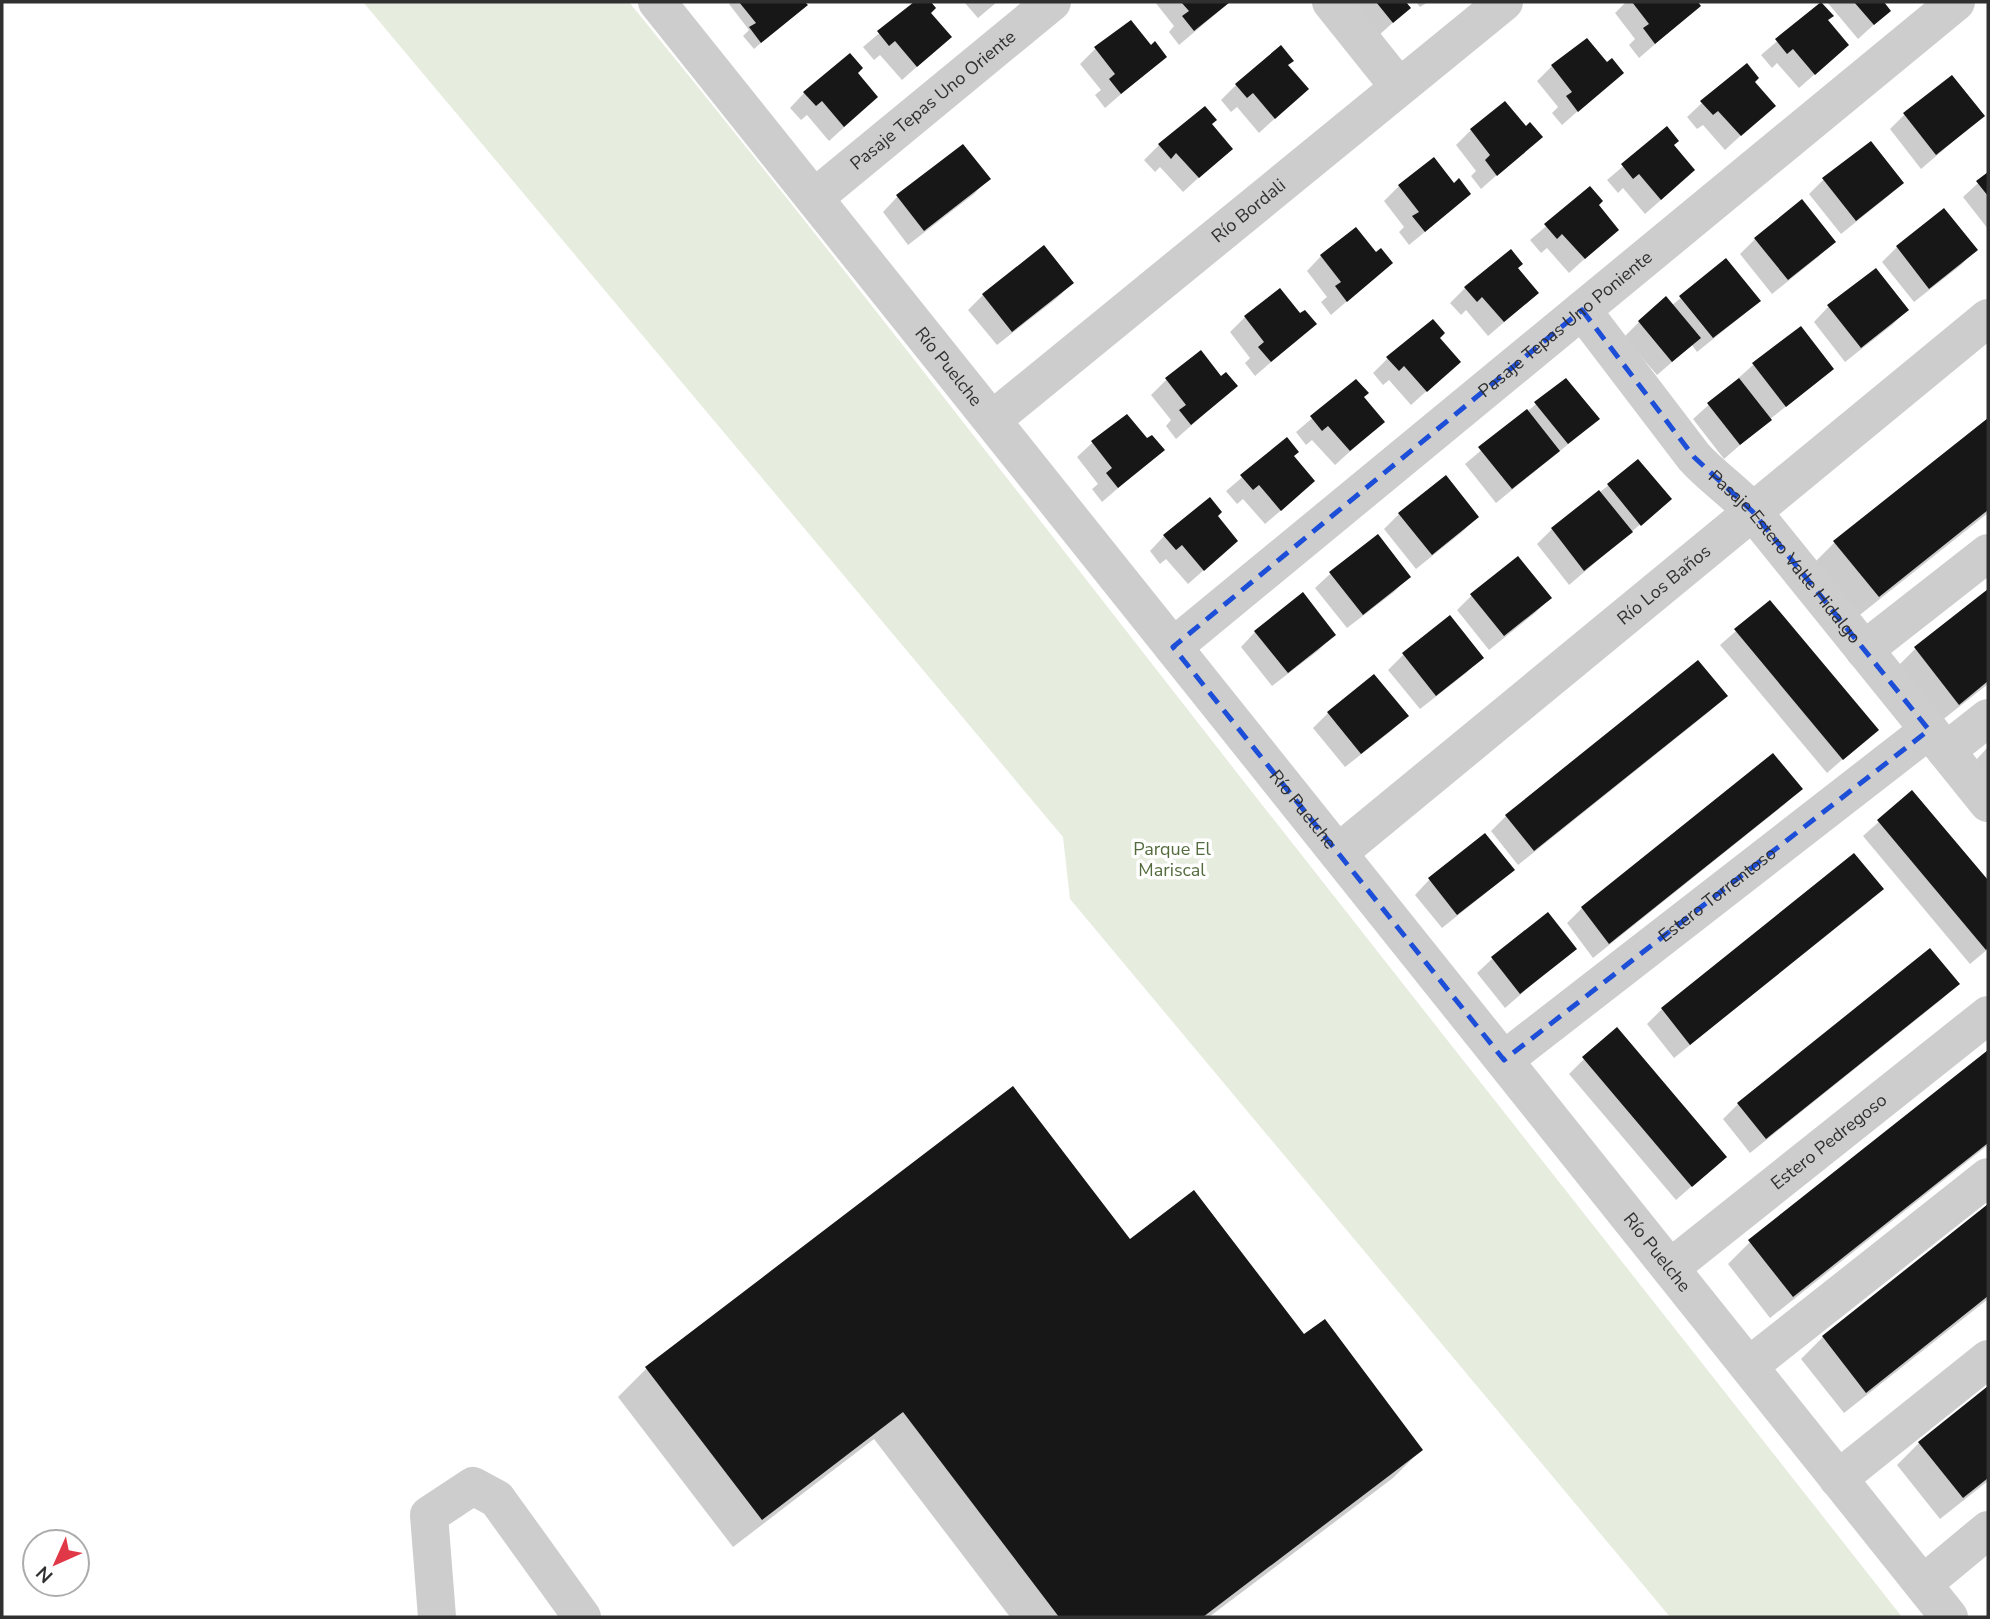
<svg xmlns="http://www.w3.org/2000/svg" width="1990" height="1619" font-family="'Nunito Sans',sans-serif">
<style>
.green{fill:#e6ecde}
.shadow{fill:#0003}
.building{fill:#171717}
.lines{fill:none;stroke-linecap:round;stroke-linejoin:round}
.minor{stroke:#cdcdcd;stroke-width:38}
.marked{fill:none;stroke:#1d4ed8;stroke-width:5;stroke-dasharray:14 9;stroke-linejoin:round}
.labels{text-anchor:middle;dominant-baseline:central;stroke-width:7;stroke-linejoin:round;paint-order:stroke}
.street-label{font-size:18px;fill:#303030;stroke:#fff}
.park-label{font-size:18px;fill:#546b3e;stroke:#fff}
</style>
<rect width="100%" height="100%" fill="#fff"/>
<path class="green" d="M363,2H629C875,304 1111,614 1352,919C1535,1152 1719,1384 1902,1617H1670L1070,899L1063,837Z"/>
<path class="shadow" d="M731,2H803L805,5L754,49L743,36L749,30L729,4Z
M916,2H928L934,8L929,13L950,37L902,80L880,55L874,60L863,47Z
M964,2H997L978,18Z
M1155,2H1230L1179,45L1169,32L1174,26Z
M1343,2H1404L1409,8L1377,37Z
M1416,2H1428L1420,7Z
M1626,2H1696L1699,6L1639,58L1629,45L1635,39L1615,13Z
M1827,2H1881L1889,11L1858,39Z
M1821,4L1832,59L1799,88L1777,63L1772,68L1761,55Z
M1130,22L1150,47L1165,56L1105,108L1095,95L1101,90L1080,64L1095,49Z
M1286,65L1307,89L1259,133L1237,107L1231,112L1221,100L1236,85Z
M1607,65L1621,73L1562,125L1552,113L1558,107L1537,81L1552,66Z
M855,73L861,112L829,141L807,115L801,120L790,108L804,93Z
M1753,82L1773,106L1725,150L1703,125L1697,129L1687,117L1702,103Z
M1905,114L1983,116L1921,169L1890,129Z
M1210,124L1230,149L1183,192L1160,167L1155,172L1144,160L1159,145Z
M1526,129L1540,137L1481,189L1471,176L1476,171L1456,145L1471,130Z
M1667,129L1672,146L1678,185L1645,214L1623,188L1618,193L1607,180Z
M963,146L988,179L974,194L908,245L883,212L897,197Z
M1988,174V229L1963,197Z
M1824,179L1902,183L1887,197L1841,234L1809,194Z
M1399,186L1454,208L1409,245L1399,232L1404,227L1384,201Z
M1590,189L1596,205L1601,244L1569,273L1547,248L1541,253L1530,240Z
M1755,239L1833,242L1818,257L1772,294L1740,254Z
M1044,247L1072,283L1057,298L997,345L968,310L983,295Z
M1897,247L1975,250L1961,265L1914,302L1882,262Z
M1376,255L1391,263L1331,315L1321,302L1327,297L1307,271L1321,256Z
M1726,261L1758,300L1743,315L1697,352L1692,345L1657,375L1624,337L1639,322L1671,306Z
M1516,268L1522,307L1488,336L1466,310L1461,315L1450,303L1465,288Z
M1280,290L1300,316L1315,324L1255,376L1245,363L1250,358L1230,332L1245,317Z
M1828,307L1907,310L1892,325L1845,362L1814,322Z
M1200,353L1221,378L1236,386L1176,439L1166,426L1171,420L1151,395L1166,380Z
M1388,358L1459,362L1411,405L1389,380L1383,385L1373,373Z
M1753,365L1831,369L1816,383L1770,419L1724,459L1693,419Z
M1356,381L1362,397L1383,422L1335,465L1312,440L1306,445L1296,432Z
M1536,404L1597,419L1582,433L1496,503L1465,464Z
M1127,416L1147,441L1162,450L1102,502L1092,489L1098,484L1077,457L1092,443Z
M1988,421V513L1856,618L1813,564L1835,542Z
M1286,440L1292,457L1298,496L1265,524L1243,499L1237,504L1226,491Z
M1609,485L1670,499L1569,585L1537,544L1552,529Z
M1399,514L1477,517L1462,532L1416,569L1384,529Z
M1216,516L1221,555L1188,584L1166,559L1160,564L1150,551L1164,536Z
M1377,537L1408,577L1394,592L1347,628L1315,588L1330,574Z
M1988,591V684L1936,725L1893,671L1915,649Z
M1472,595L1550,598L1535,613L1489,650L1457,610Z
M1769,602L1876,730L1827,773L1720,645Z
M1450,617L1481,658L1466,673L1420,709L1388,670L1403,655Z
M1255,632L1333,635L1319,650L1272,686L1241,647Z
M1725,696L1710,711L1518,865L1491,831L1506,816Z
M1328,713L1406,716L1391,731L1345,767L1313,728Z
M1988,747V775L1976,760Z
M1773,755L1800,789L1785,804L1593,958L1567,923L1582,908Z
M1912,792L1988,883V949L1970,964L1863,836Z
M1512,870L1497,884L1442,928L1415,895L1429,880Z
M1881,889L1866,904L1674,1058L1647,1024L1662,1009Z
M1547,915L1574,948L1505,1008L1477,973L1492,959Z
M1957,984L1942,999L1750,1153L1723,1119L1738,1104Z
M1988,1052V1145L1770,1318L1728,1264L1750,1242Z
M1584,1059L1725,1157L1676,1200L1569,1074Z
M1988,1206V1299L1844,1413L1801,1359L1823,1337Z
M1130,1241L1304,1337L1421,1450L1393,1478L1209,1617H1010L874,1439L733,1547L618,1397L647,1368Z
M1988,1388V1481L1940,1519L1897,1465L1919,1443Z"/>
<path class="building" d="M739,2H805L808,5L761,43L749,27L756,23Z
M914,2H931L936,8L931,13L952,37L917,67L895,41L889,46L877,31Z
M1181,2H1230L1194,31L1182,16L1189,11Z
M1376,2H1406L1411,8L1393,23Z
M1632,2H1698L1701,6L1655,44L1643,28L1649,24Z
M1821,2L1834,16L1828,20L1849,45L1815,75L1793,49L1787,54L1775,39Z
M1854,2H1884L1891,11L1874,25Z
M1131,20L1151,45L1155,41L1167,57L1121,94L1109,79L1115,74L1094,47Z
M1587,38L1607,62L1612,58L1624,73L1578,112L1566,96L1572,92L1551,65Z
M1281,45L1294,61L1288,65L1309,89L1275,119L1253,93L1247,98L1235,84Z
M850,53L863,68L858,73L878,97L844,127L822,101L816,106L803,92Z
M1747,63L1759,78L1755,82L1776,106L1741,136L1718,111L1713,115L1700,101Z
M1952,75L1985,116L1936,155L1903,113Z
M1505,101L1526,126L1530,122L1543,137L1497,176L1485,160L1490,155L1470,129Z
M1205,106L1217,120L1212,124L1233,149L1199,178L1176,153L1171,159L1158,144Z
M1667,126L1679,141L1674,145L1695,170L1661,200L1639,174L1633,179L1621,164Z
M1871,141L1904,183L1856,221L1822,178Z
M963,144L991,179L924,231L896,195Z
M1434,157L1454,183L1459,178L1471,194L1425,232L1412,216L1419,212L1398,185Z
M1988,172V196L1976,181Z
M1590,186L1603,201L1599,205L1619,230L1585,259L1562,234L1557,239L1544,224Z
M1802,199L1836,242L1788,280L1754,238Z
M1944,208L1978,250L1929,289L1896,246Z
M1356,227L1376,252L1381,248L1393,263L1347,302L1335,286L1341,282L1320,255Z
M1044,245L1074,283L1012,332L982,294Z
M1511,249L1523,264L1518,268L1539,293L1504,322L1482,297L1477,302L1464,287Z
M1726,258L1761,301L1713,338L1679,296Z
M1876,268L1909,310L1861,348L1827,305Z
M1280,288L1300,313L1305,310L1317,324L1271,362L1258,347L1264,342L1244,316Z
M1666,296L1701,338L1672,362L1638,321Z
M1433,319L1445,333L1440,338L1461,362L1427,392L1404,366L1399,371L1386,357Z
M1801,326L1834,369L1786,407L1752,363Z
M1201,350L1221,376L1226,372L1238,386L1191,425L1179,410L1186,405L1165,378Z
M1566,378L1600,419L1568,444L1534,402Z
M1739,378L1772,420L1740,445L1707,403Z
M1356,379L1369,393L1364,397L1385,422L1350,451L1328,426L1322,431L1310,416Z
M1527,409L1560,451L1512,489L1478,447Z
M1127,414L1147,438L1152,435L1165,450L1118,488L1106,473L1112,468L1091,441Z
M1988,418V510L1879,597L1833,541Z
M1287,437L1299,452L1294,456L1315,481L1281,511L1259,485L1253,490L1240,475Z
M1638,459L1672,499L1641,526L1607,484Z
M1446,475L1479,517L1432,555L1398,513Z
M1599,490L1633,532L1584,571L1551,528Z
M1210,497L1222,512L1218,516L1238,541L1204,571L1182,545L1176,550L1163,535Z
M1378,534L1411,577L1363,615L1329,572Z
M1518,556L1552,598L1504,636L1470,594Z
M1988,589V681L1959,705L1914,647Z
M1303,592L1336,635L1288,673L1254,631Z
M1770,600L1879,730L1843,760L1734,629Z
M1450,615L1484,658L1436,696L1402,653Z
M1698,660L1728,696L1534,851L1505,815Z
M1374,674L1409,716L1361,754L1327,712Z
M1773,753L1803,789L1609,944L1581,907Z
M1912,790L1988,880V948L1986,950L1877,820Z
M1485,833L1515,870L1457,915L1428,878Z
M1854,853L1884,889L1690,1045L1661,1008Z
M1548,912L1577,949L1520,994L1491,957Z
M1930,948L1960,984L1766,1139L1737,1103Z
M1617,1027L1727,1157L1692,1187L1582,1057Z
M1988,1050V1143L1793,1297L1748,1240Z
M1013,1086L1130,1239L1194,1190L1304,1334L1325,1319L1423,1450L1203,1617H1059L903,1412L762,1520L645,1367Z
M1988,1204V1296L1866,1393L1822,1336Z
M1988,1386V1478L1963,1498L1918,1442Z"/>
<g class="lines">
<g class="minor">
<path id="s1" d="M657,2L1949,1617"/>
<path d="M1331,2L1399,87"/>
<path id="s2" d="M814,198L1052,2"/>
<path id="s3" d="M1582,310L1694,457C1712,477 1735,492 1753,512L1988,803"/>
<path id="s4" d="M992,420L1504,2"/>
<path id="s5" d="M1173,647L1956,2"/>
<path d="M1864,650L1988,553"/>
<path d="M1946,751L1988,718"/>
<path id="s6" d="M1338,853L1988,318"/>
<path id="s7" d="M1504,1060L1929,730"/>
<path id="s8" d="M1670,1268L1988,1015"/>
<path d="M1749,1366L1988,1177"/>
<path d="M1838,1479L1988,1359"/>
<path d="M1923,1584L1988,1530"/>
<path d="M437,1617L429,1515L473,1486L497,1499L582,1617"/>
</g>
</g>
<path class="marked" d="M1582,310L1694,457L1753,512L1929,730L1504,1060L1173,647Z"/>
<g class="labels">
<g class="street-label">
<text stroke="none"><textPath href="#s2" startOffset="154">Pasaje Tepas Uno Oriente</textPath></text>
<text stroke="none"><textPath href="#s4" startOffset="331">Río Bordali</textPath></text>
<text stroke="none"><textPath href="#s5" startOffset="508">Pasaje Tepas Uno Poniente</textPath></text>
<text stroke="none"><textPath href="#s1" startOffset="467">Río Puelche</textPath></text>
<text stroke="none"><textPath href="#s3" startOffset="320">Pasaje Estero Valle Hidalgo</textPath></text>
<text stroke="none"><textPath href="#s6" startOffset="422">Río Los Baños</textPath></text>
<text stroke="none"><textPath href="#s1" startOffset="1034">Río Puelche</textPath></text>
<text stroke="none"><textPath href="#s7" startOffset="270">Estero Torrentoso</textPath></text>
<text stroke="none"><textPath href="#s8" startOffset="203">Estero Pedregoso</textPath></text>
<text stroke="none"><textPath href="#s1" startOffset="1601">Río Puelche</textPath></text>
</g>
<g class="park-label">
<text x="1172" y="849">Parque El<tspan x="1172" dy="21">Mariscal</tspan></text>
</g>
</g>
<rect width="1990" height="1619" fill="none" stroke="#303030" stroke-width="7"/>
<g transform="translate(56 1563) rotate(225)"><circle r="33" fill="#ffffff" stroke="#acacac" stroke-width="2"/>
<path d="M0-5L12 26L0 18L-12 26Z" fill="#e13847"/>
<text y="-10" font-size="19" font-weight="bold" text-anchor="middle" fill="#303030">N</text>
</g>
</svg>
